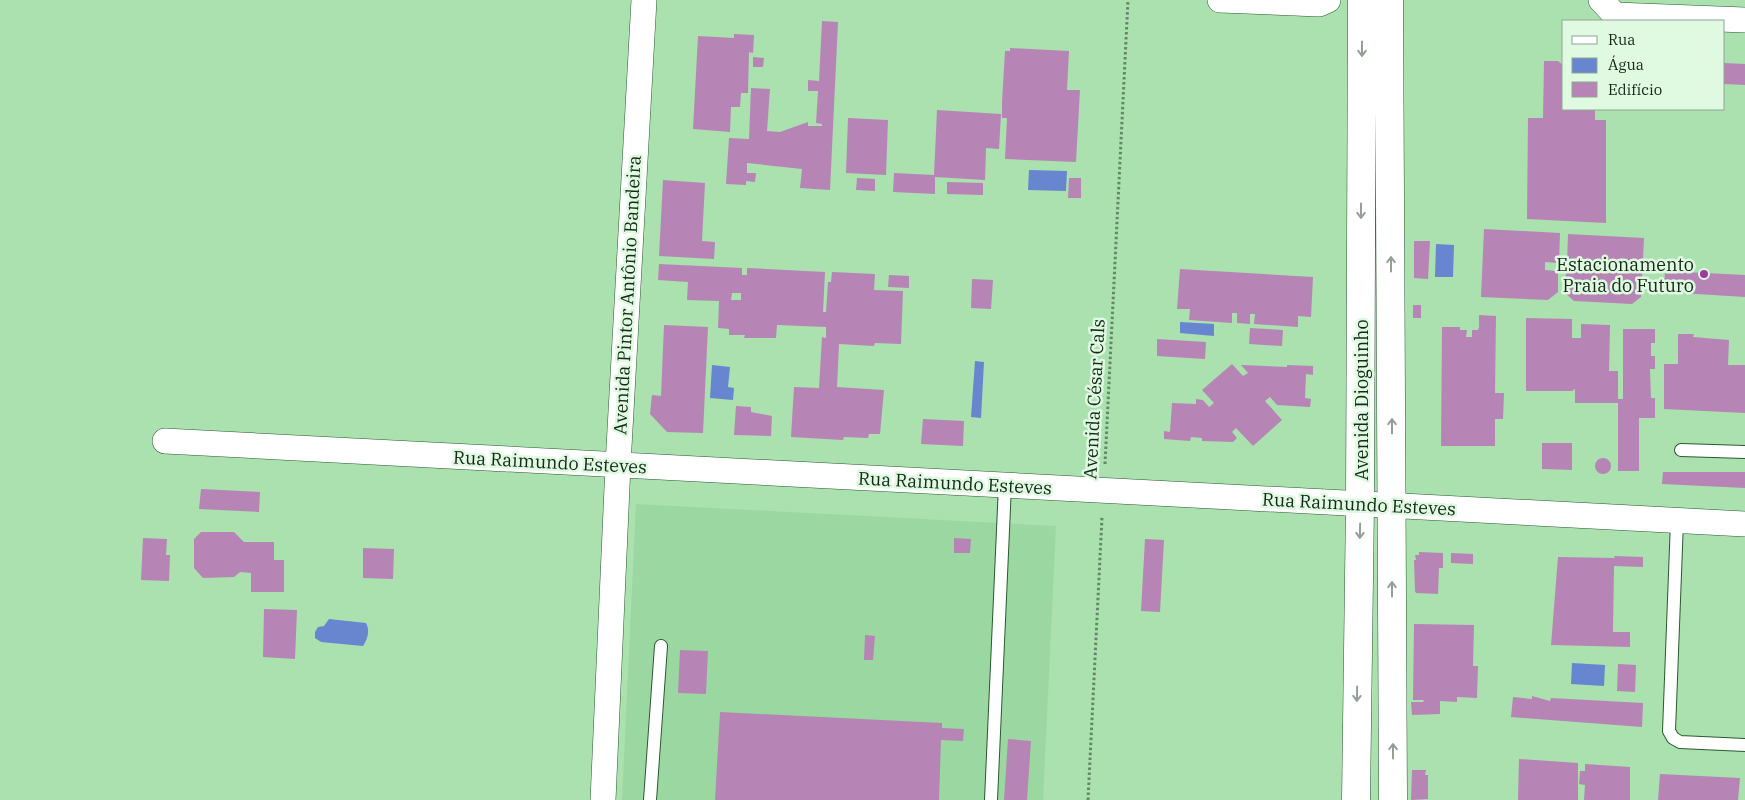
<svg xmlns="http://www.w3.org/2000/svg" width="1745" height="800" font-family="'IBM Plex Serif',serif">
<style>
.built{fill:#9bd8a1}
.water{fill:#6885cf}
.building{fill:#b685b5;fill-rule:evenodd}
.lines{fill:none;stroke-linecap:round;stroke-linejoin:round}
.lane-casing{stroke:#285a30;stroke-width:14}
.street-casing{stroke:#285a30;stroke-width:26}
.primary-casing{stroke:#285a30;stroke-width:29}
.path{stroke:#628866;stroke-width:3;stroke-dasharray:2.5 2.5;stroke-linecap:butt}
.lane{stroke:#fff;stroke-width:12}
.street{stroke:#fff;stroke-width:25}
.primary{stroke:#fff;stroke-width:28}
.oneway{stroke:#969f97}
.poi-dot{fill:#9e3aa0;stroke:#dffae1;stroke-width:2}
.labels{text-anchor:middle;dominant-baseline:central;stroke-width:5;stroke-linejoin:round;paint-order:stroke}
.poi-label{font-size:18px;fill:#152a18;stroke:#dffae1;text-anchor:end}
.street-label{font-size:18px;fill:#152a18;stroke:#dffae1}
</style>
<rect width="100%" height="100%" fill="#aae1af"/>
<path class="built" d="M636,504L1056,526L1043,800H622Z"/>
<path class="water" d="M1029,170L1067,171L1066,191L1028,190Z
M1436,244L1454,245L1453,277H1435Z
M1180,322L1214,324V336L1180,333Z
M975,361L984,362L981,418L971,417Z
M712,365L730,367L728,387L734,388L733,400L710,398Z
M329,619L366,623C370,630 368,639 363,646L321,642L315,638V632L318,627L324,626Z
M1572,663L1605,665L1604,686L1571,684Z"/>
<path class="building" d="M822,21L838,22L830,190L800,188L802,169L747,163V173H756L755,182L746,181V185L726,184L729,138L749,139L751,88L770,89L767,131L780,132L808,122V126H822V124L816,123L818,91H808V80L819,81Z
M734,34L754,35L753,53L749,52L748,93H741L740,107H731L730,132L693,129L698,36L734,38Z
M1010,48L1069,51L1067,90H1080L1076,162L1005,159L1007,118H1002V102L1005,51H1010Z
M753,57L764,58L763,67H753Z
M1544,61H1558L1564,66V109H1595V120H1606V223L1527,219L1528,118H1543Z
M1724,63L1745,64V85L1724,84Z
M937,110L1001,114L999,149L986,148L985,180L935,177V194L893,192L894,173L934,175Z
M848,118L888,120L886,175L846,173Z
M857,178L875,179V191L856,190Z
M1069,178H1081V198H1068Z
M663,180L705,183L702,241L715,242L714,259L659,256Z
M947,182L983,183V195L947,194Z
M1484,229L1560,233L1559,263L1545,262V270L1558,271V292L1548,300L1481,297Z
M1568,234L1644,238L1641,297L1632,304L1574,301L1565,293L1566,271L1580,272V264H1567Z
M1414,241H1430L1428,279L1414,278Z
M659,264L742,268V275H747V268L825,272L823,312H826L828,282H831L832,272L875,274L874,290L903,291L901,344L875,343L874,346L839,344L837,387L884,390L880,434H869L868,438L844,437L843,440L791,437L794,387L819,388L822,337L826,338V327L777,325L776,338H744L745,335H729V329L718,328L719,301L687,300L688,282L658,280ZM732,293H741V300H731Z
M1180,269L1313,277L1311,317L1298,316V327L1254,324L1255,314H1250V324L1237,323V313H1232V323L1189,320L1190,309H1177Z
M1665,271L1745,275V297L1664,292Z
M889,275L909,276V288L888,287Z
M972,279L993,280L991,309L971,308Z
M1413,305H1421V318H1413Z
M1479,315L1496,316L1495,393H1504L1503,419H1495V446H1441L1442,327H1460V330H1467L1466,337H1472V330H1478L1479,327Z
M1526,318L1572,319V338H1581V324L1610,325L1609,371H1618V399H1623V329H1655V343H1651V356H1655V369H1650L1651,398H1655V418H1639V471H1618V403H1575V389L1572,391H1526Z
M664,325L708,327L703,433L667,432L650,414L652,395L661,396Z
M1250,328L1283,330L1282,346L1249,344Z
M1678,334H1694L1693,337L1729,340L1728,365H1745V413L1664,409V364H1678Z
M1157,339L1206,342L1205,359L1157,356Z
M1232,364L1243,376L1248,373L1241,365L1287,367V365L1313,366V375L1306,374L1305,398L1311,399L1310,407L1277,405L1270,397L1265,401L1282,420L1253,446L1236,428L1232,432L1237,438L1233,442L1202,441V438L1191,437L1190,441L1164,439V431L1170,432L1172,403L1196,404V399L1203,400L1209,407L1214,403L1202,390Z
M736,406L751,407V412L772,416L771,436L734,435Z
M923,419L964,421L963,446L921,444Z
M1542,443H1572V470L1542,469Z
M1595 466a8 8 0 1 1 16 0a8 8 0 1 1-16 0Z
M1663,472H1745V488L1662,484Z
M201,489L260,492L259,512L199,509Z
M201,532H234L244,542H274V560H284V592H251V573L240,572L234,577L203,578L194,568V539Z
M143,538L167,539L166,555H170L169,581L141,580Z
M954,538L971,539L970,553H954Z
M1145,539L1164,540L1160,612L1141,611Z
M363,548L394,549L393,579L363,578Z
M1419,552L1443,553V568H1439L1438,594L1416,593L1415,591L1414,560H1416L1415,555H1419Z
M1451,553L1473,554V564L1451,563Z
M1614,556L1643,557V567L1614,566L1613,632H1630V647L1551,645L1558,557L1615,558Z
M264,609L297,610L295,659L263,657Z
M1414,624L1474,625L1473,666H1478L1477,698L1457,697V702L1440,701V714L1412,715L1411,702H1423L1424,700H1413Z
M865,635L875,636L873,660H864Z
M680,650L708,651L706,694L678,693Z
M1618,664L1636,665L1635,692L1617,691Z
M1532,696L1550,701L1551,698L1643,703L1642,727L1511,717L1513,697L1532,699Z
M720,712L942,723V728L964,729L963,741L941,740L939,800H715Z
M1008,739L1031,741L1027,800H1004Z
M1519,759L1578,763V800H1518Z
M1585,764L1630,767V800H1584L1585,785L1579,784L1580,771H1585Z
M1412,770H1426L1425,775H1428V799L1411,800Z
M1660,774L1740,778L1738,800H1658Z"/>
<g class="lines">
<defs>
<path id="lane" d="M1681,450L1745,452
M1677,521L1669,731L1673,738L1680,742L1745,745
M650,800L661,646
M991,800L1005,485"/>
<path id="street" d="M1220,0L1319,4L1328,0
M1601,0L1615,15L1745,20
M165,441L1745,524
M603,800L618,465L644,0"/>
<path id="primary" d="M1389,0L1393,800
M1356,800L1360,504L1362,0"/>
</defs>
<use href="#lane" class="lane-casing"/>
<use href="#street" class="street-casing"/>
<use href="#primary" class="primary-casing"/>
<path class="path" d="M1105,464L1128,0
M1088,800L1102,517"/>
<use href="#lane" class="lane"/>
<use href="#street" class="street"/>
<use href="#primary" class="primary"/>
</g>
<defs><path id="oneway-shaft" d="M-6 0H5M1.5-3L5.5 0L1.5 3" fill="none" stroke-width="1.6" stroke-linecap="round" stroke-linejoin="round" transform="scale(1.25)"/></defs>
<g class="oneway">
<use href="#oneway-shaft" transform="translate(1362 49) rotate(90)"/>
<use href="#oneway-shaft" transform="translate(1361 211) rotate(90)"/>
<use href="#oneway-shaft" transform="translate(1391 264) rotate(-90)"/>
<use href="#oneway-shaft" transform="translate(1392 426) rotate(-90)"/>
<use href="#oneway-shaft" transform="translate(1360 531) rotate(91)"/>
<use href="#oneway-shaft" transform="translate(1392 589) rotate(-90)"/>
<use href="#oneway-shaft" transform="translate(1357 694) rotate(91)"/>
<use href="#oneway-shaft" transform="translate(1393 751) rotate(-90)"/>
</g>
<circle class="poi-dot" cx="1704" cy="274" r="5"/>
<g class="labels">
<g class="poi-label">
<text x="1694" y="264">Estacionamento<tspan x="1694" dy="21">Praia do Futuro</tspan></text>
</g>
<g class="street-label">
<text transform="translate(627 295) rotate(-87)">Avenida Pintor Antônio Bandeira</text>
<text transform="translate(1094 399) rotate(-87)">Avenida César Cals</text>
<text transform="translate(1361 400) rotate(-90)">Avenida Dioguinho</text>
<text transform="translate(550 462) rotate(3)">Rua Raimundo Esteves</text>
<text transform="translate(955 483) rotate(3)">Rua Raimundo Esteves</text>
<text transform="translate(1359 504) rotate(3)">Rua Raimundo Esteves</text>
</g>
</g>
<rect x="1562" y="20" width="162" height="90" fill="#dffae1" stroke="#8ea791"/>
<rect x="1572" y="36" width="25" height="8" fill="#ffffff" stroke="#8ea791"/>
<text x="1608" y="45" font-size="15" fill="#152a18">Rua</text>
<rect x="1572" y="58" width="25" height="15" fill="#6885cf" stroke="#8ea791"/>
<text x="1608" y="70" font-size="15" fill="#152a18">Água</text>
<rect x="1572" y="82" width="25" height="15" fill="#b685b5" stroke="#8ea791"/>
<text x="1608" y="95" font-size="15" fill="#152a18">Edifício</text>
</svg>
